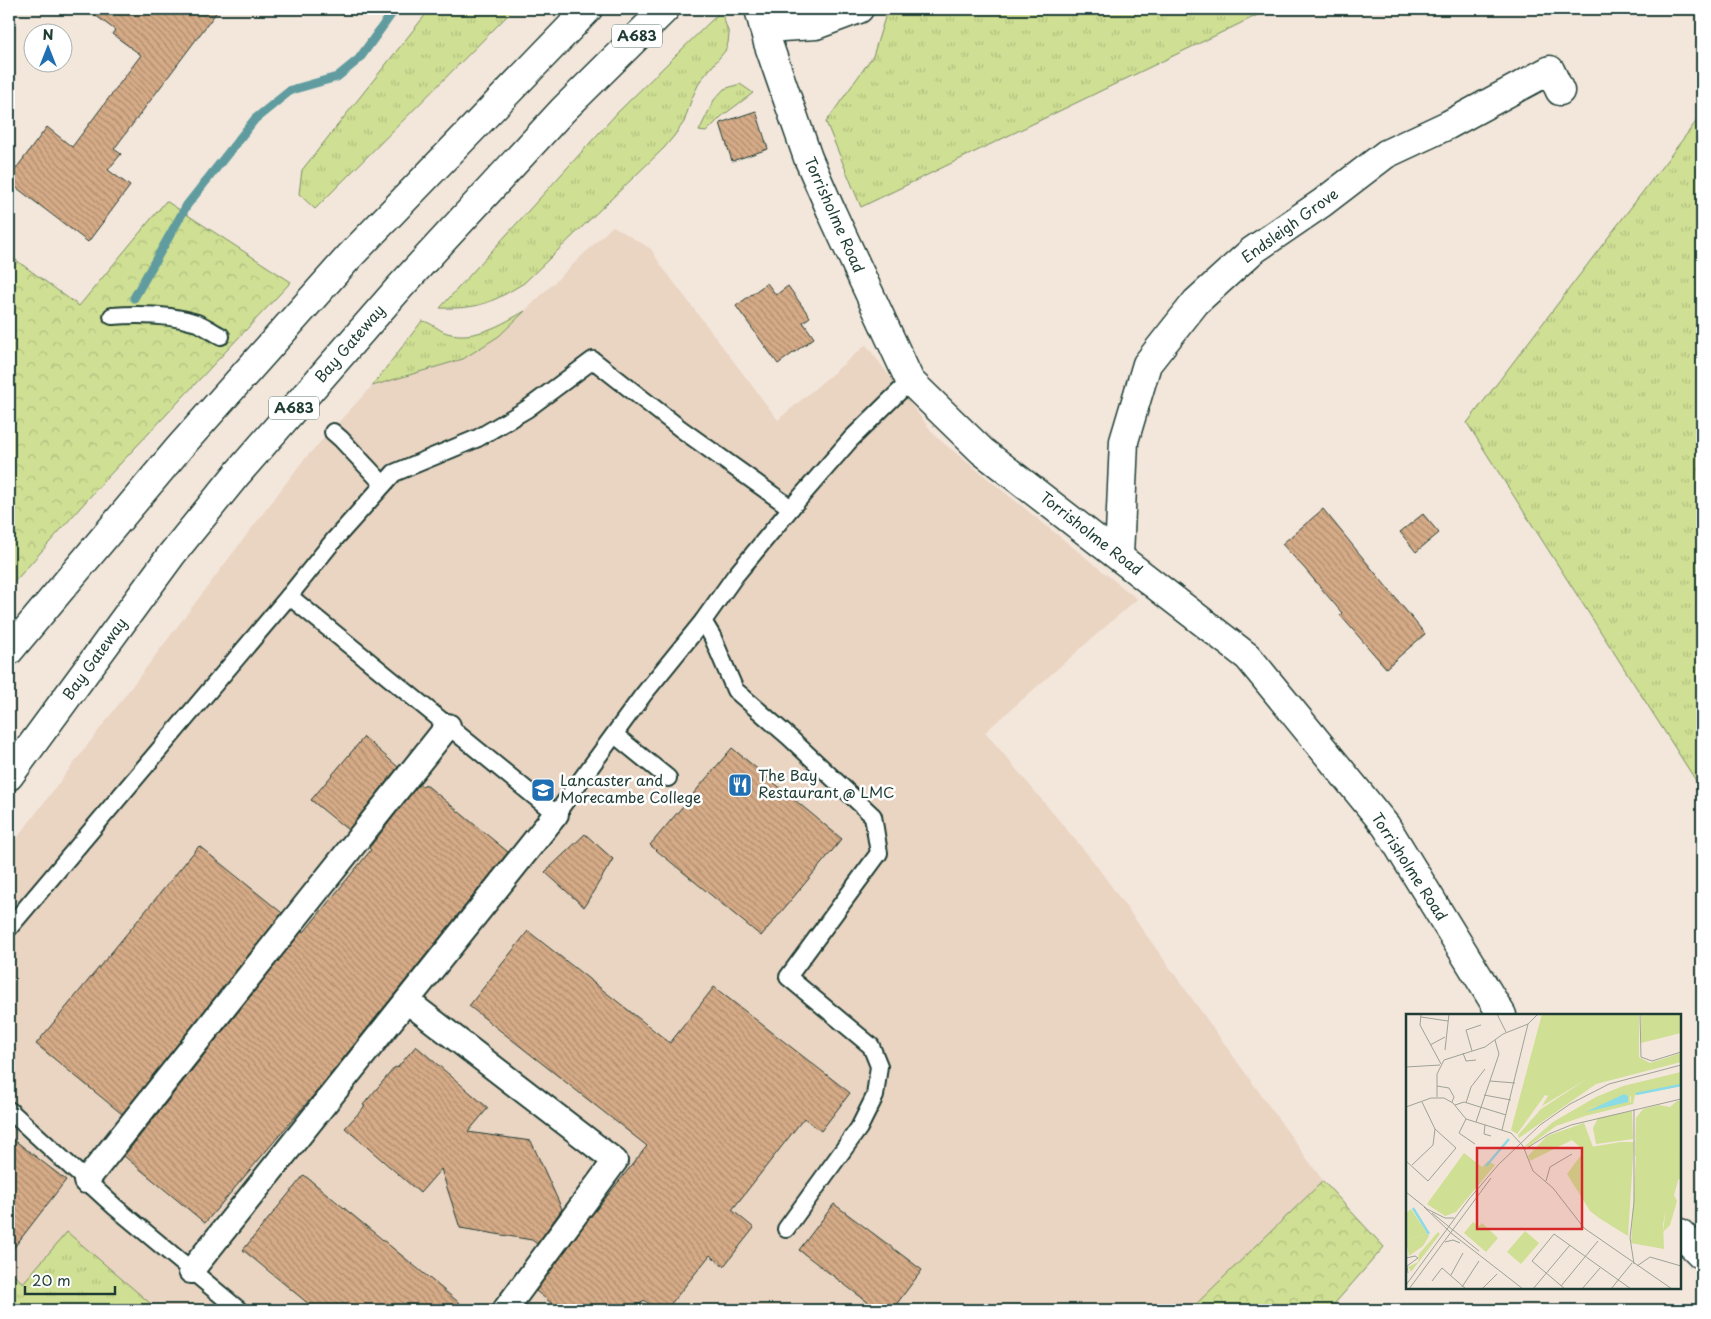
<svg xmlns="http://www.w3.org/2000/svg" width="1711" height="1319" viewBox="0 0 1711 1319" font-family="'Playpen Sans',sans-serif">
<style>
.built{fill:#ead4c2}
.grass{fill:url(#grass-tufts);stroke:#778e64}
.park{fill:url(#park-crowns);stroke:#778e64}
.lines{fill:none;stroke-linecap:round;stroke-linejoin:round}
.stream{stroke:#609c9f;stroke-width:9}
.building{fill:url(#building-back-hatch);stroke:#1f3d34}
.service-casing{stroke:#1f3d34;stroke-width:20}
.pedestrian-casing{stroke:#1f3d34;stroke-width:28}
.minor-casing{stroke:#1f3d34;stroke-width:31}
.secondary-casing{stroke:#1f3d34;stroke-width:31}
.trunk-casing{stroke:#1f3d34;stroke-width:31}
.service{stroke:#fff;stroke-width:16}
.pedestrian{stroke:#fff;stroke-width:24}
.minor{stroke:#fff;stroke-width:28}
.secondary{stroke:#fff;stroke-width:28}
.trunk{stroke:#fff;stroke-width:28}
.labels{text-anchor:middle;stroke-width:5;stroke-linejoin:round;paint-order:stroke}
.shield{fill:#fff;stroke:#627771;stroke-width:1}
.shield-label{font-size:14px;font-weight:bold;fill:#1f3d34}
.street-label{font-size:15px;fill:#1f3d34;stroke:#fff}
.poi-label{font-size:15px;fill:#1f3d34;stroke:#fff;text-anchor:start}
.inset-river{fill:none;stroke:#8bdbe7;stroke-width:2.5}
.inset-road{fill:none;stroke:#9ea298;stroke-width:1}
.view{fill:#d62828;fill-opacity:0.15;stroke:#d62828;stroke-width:2.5}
.inset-edge{fill:none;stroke:#1f3d34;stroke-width:2.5}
</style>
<defs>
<pattern id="grass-tufts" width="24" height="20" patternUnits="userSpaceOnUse" patternTransform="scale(1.25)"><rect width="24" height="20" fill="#cfdf93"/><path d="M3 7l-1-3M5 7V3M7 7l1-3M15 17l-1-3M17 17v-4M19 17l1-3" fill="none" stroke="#b1c07f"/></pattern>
<pattern id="park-crowns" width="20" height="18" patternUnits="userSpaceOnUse" patternTransform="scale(1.25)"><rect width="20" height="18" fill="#cfdf93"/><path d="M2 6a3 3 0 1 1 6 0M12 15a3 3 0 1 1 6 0" fill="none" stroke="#b1c07f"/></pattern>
<pattern id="building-back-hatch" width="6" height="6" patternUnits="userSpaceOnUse" patternTransform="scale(1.25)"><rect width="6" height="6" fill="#d6ab87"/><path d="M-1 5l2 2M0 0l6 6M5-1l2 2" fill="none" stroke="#ad8c6f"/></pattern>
</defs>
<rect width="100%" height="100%" fill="#f3e6db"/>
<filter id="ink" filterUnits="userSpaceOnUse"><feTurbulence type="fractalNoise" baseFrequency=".02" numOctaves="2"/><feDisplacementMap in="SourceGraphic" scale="10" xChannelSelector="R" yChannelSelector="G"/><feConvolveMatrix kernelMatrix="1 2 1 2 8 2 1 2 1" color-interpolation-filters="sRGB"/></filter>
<g filter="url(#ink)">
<!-- built -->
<polygon class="built" points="613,226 651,249 660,264 778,420 866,345 936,437 1137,599 985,732 1093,861 1323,1181 1190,1310 9,1310 9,849 302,462 372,386 463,359 499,336"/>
<!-- grass -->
<g class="grass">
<polygon points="430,9 514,9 315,209 299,194 302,170"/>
<polygon points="891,9 1270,9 861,207 826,122 873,56 887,11"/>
<path d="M721,11L729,34L728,43L725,51L700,81L692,98L684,122L674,136L664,148L524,283C491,303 479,309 440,308L618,112Z"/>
<polygon points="740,84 753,93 722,116 706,132 699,131 714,100 724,89"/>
<polygon points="1702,114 1702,790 1467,423"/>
<path d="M525,311L499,336L463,359L372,386L422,321C431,322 438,330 447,333C475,341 502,324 525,311Z"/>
<polygon points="67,1232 158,1310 9,1310 9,1271 23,1283"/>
</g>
<!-- park -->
<g class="park">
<polygon points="166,201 291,282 103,482 9,588 9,255 79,306"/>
<polygon points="1323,1181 1384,1247 1329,1310 1190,1310"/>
</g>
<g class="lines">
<!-- stream -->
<polyline class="stream" points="134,298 187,205 255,119 291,90 337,77 359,59 395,9"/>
</g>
<!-- building -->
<g class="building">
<polygon points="87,9 219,9 114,149 121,154 108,170 130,186 88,242 9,182 9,178 47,127 72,147 141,55 112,34 115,30"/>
<polygon points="756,111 768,149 732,161 720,123"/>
<polygon points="767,283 776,295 788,286 810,317 803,322 814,338 778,364 736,306"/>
<polygon points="1323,509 1425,634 1386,668 1340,615 1342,613 1305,569 1282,544"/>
<polygon points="1423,514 1439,533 1416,552 1400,532"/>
<polygon points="364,737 398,767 348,830 311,800"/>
<polygon points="732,748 842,839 761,936 650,845"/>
<polygon points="419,784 423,787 425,784 508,852 317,1091 205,1223 124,1156 303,930 304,932 371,850 369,848"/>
<polygon points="585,834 613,859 584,907 545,872"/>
<polygon points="199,846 282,913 122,1114 36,1044"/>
<polygon points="528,931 670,1043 714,987 850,1093 821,1131 804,1118 732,1210 754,1228 724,1266 710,1255 666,1310 657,1310 644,1300 635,1310 560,1310 536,1291 588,1220 647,1146 469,1006"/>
<polygon points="416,1046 488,1108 468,1132 531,1141 562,1209 537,1244 532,1240 460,1228 441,1169 420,1193 345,1128 365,1106 363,1105 395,1067 397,1068"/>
<polygon points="9,1136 66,1180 9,1254"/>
<polygon points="304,1175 468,1310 316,1310 243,1250"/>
<polygon points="834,1204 922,1270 892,1310 878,1310 799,1250"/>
</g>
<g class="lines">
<!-- service casing -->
<g class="service-casing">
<g id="service">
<path d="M112,316C140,314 169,314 197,323C205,326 213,332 221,336"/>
<polyline points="333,432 341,439 383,484"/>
<polyline points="289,596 556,814 643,695 703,621 735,576 791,508 851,439 910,381"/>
<polyline points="703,621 712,636 735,690 789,737 873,816 879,853 788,977 871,1046 879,1066 875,1096 859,1128 786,1229"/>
<polyline points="615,735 668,778"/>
<polyline points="9,928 289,596 334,540 394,473 478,438 527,409 593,360 681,429 791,508"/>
<polyline points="9,1110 115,1207 239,1310"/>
</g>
</g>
<!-- pedestrian casing -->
<g class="pedestrian-casing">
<g id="pedestrian">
<polyline points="407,1001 615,1161 505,1310"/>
<polyline points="86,1181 448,726"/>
<polyline points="191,1271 556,814"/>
</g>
</g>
<!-- minor casing -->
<g class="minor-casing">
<g id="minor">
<polyline points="764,28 816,25 859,9"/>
<polyline points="1119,556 1124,441 1147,364 1196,302 1252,251 1322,203 1386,154 1448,125 1550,70 1560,91"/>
</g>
</g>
<!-- secondary casing -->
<g class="secondary-casing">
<g id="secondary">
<polyline points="759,9 768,43 808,158 832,213 910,381 982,451 1248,657 1386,826 1502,1015"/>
<polyline points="1680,1233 1702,1255"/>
</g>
</g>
<!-- trunk casing -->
<g class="trunk-casing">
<g id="trunk">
<polyline points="9,651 179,448 349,257 588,9"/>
<polyline points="9,776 172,554 237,474 399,288 563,110 665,9"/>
</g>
</g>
<!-- service -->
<use href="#service" class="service"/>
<!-- pedestrian -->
<use href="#pedestrian" class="pedestrian"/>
<!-- minor -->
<use href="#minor" class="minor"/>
<!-- secondary -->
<use href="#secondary" class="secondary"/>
<!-- trunk -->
<use href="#trunk" class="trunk"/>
</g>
</g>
<!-- icons -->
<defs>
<g id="restaurant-square" transform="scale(1.25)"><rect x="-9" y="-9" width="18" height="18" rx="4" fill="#1f6fb2" stroke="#fff"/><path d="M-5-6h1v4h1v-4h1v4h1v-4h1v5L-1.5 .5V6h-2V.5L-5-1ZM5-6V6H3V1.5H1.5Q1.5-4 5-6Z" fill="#fff"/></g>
<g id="university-square" transform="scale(1.25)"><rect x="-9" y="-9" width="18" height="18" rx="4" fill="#1f6fb2" stroke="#fff"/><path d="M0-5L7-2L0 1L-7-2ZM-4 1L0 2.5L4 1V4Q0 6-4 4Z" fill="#fff"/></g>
</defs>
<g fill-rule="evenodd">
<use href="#restaurant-square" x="740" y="785"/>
<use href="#university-square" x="543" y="790"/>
</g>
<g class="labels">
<!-- shield labels -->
<g class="shield">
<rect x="612" y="24.5" width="50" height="23" rx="4"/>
<rect x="269" y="396.5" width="50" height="23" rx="4"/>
</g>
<g class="shield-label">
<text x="637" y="41">A683</text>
<text x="294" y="413">A683</text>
</g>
<!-- street labels -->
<g class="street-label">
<text transform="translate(834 215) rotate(66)" y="5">Torrisholme Road</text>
<text transform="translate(1290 226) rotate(-36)" y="5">Endsleigh Grove</text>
<text transform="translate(350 344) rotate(-49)" y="5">Bay Gateway</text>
<text transform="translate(1091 534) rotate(38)" y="5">Torrisholme Road</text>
<text transform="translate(95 659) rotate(-54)" y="5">Bay Gateway</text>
<text transform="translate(1409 867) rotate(57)" y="5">Torrisholme Road</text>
</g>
<!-- poi labels -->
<g class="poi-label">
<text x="758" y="781">The Bay<tspan x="758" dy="17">Restaurant @ LMC</tspan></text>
<text x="560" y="786">Lancaster and<tspan x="560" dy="17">Morecambe College</tspan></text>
</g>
</g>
<!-- overview -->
<g transform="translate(1406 1014)">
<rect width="275" height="275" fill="#f3e6db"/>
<path d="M136,0H233V43L244,49L275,39V48L190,70L113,124L112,121L135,95L181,65L136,92L142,82L139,81L111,120L105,116ZM235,0H275V19L235,29ZM275,58V72L229,81L227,90L183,101L225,88V83L224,81L185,93L178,97L179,102L150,112L123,132H119L147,108L190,83L217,72ZM178,109L187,133L193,204L184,197L161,160L175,141V134L166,126L124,147L122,142L141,122ZM5,195L21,219L0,227V199ZM67,208L73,212L76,209L92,224L80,238L58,219ZM32,218L34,220L5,258L2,253L12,248L13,240Z" fill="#cfdf93"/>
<path d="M275,137V156L268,181L271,187L264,211L257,218L267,138ZM21,219L23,222L17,232L3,242L0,227Z" fill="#cfdf93"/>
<path d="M217,78L224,81V90L179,102L177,97Z" fill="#cfdf93"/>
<path d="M271,87H275V165L266,166V139L229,142L230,104L237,95L253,91L264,93Z" fill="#cfdf93"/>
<path d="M226,97L227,125L190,130L187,114L192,104ZM215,128H228L222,222L193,204L185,133ZM267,138L266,166L257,210L258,235L225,229L230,141ZM58,139L76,153L82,147L89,151L50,198L39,202L21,190Z" fill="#cfdf93"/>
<path d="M259,145L260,160L234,161V146ZM234,164H259V179H233ZM237,183L255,184L254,219L236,218ZM119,217L133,229L115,250L101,238Z" fill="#cfdf93"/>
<path d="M218,80L222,82V88L180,98Z" fill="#8bdbe7"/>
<path class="inset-river" d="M230,80L275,71M80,152L103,125M7,194L23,220"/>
<path class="inset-road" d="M15,0L14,11L35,50M91,0L100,18M234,0L235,43L246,47L275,38M15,3L42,7M24,31L39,23M39,36L43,0M66,37L60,16L75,11M57,39L60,47L70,46M0,53L34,51M84,67L109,69M31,72L43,74L48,83L46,88M78,81L105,86M31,83V60L38,46L79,33L97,20L122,10L132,0M16,88L29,115L50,134M60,89L65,73L79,55M49,91L58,88L100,101M0,93L25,84H38L47,89L60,105L105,119L117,132L127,157L147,174L178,214L266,275M60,105L53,119L69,130M70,108L93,40L89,26M79,111L78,120L85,122M96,116L122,10M118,136L143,120L165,111L275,85M0,147L22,167L50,134M6,151L27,131L29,115M140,167L144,153L166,140M0,178L20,194M18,193L45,219L117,275M19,194L39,204H48M26,199L73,237M39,228L47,226L54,229M0,244L9,242L12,244L1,252L2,259M228,250L224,224L228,188V95M231,252L244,243L275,252M36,254L60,275M45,261L57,239M26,267L36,254M0,271L63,185L93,150L134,111L164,90L203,70L275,51M155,272L192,227M56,273L73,247M3,275L85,164M76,275L91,260M127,275L164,231M159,275L126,247L148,220L225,275M176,275L194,254M205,275L226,249"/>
<path class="view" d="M71,134H176V215H71Z"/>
<rect width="275" height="275" class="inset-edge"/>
</g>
<!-- margin -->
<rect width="1711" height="1319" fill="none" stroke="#fff" stroke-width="30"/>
<rect x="15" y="15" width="1681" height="1289" fill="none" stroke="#1f3d34" stroke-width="2" filter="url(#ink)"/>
<!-- north arrow -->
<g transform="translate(48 48)"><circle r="24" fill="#ffffff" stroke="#a5b1ae"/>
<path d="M0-4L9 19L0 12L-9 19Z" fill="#1f6fb2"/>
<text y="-8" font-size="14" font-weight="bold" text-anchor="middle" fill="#1f3d34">N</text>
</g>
<!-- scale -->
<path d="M25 1286v8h90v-8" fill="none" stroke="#1f3d34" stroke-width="2.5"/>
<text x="32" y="1286" font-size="15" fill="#1f3d34" stroke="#ffffff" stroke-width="4" paint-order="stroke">20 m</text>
</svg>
